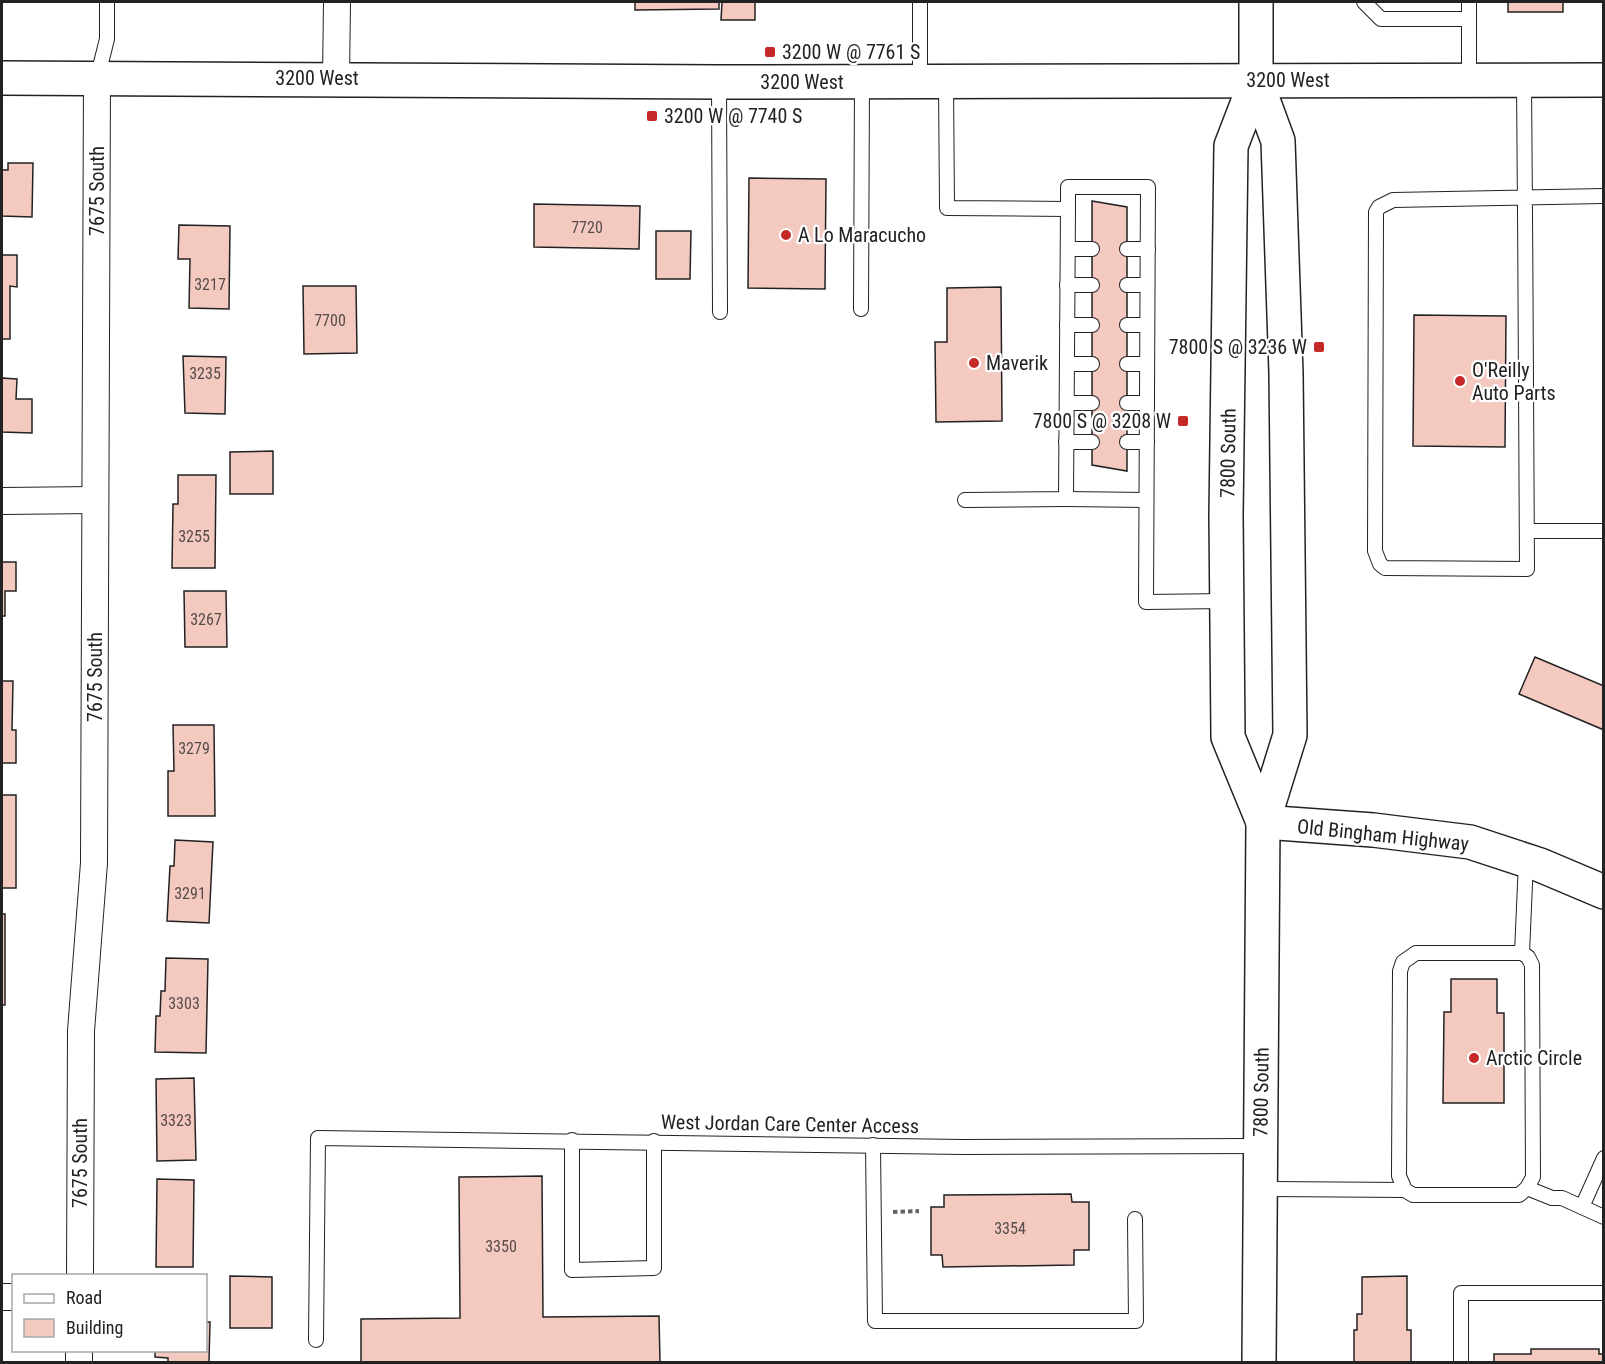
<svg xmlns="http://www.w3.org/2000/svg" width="1605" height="1364" viewBox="0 0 1605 1364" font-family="'Roboto Condensed',sans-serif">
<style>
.building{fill:#f3c9c0;stroke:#222;stroke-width:1.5}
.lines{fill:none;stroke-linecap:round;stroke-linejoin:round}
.service-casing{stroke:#222;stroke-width:16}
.minor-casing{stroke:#222;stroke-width:28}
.tertiary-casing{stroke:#222;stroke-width:36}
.primary-casing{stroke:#222;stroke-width:36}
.path{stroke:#646464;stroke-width:4;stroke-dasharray:4.5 3;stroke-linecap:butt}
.service{stroke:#fff;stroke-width:14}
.minor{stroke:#fff;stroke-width:26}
.tertiary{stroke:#fff;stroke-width:33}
.primary{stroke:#fff;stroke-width:33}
.poi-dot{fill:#c62828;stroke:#fff;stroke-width:2}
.labels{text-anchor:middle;stroke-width:4.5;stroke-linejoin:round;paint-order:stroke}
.number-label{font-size:16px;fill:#564c4a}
.poi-label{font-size:20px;fill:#222;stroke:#fff;text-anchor:start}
.street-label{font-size:20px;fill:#222;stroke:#fff}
</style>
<rect width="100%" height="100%" fill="#fff"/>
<!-- building -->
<g class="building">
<polygon points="635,2 719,2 719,9 635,10"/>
<polygon points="722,2 755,2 755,20 721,20"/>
<rect x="1508" y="2" width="55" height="10"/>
<polygon points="8,163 33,163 32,217 2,216 2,170 8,170"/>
<polygon points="749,178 826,179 825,289 748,288"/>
<polygon points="1092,201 1127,207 1127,471 1092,465"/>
<polygon points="534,204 640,206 639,249 534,247"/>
<polygon points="179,225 230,226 229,309 189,308 190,259 178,259"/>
<polygon points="656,231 691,231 690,279 656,279"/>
<polygon points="2,255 17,255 17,287 10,286 10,339 2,339"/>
<polygon points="303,286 356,286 357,353 304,354"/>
<polygon points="1001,287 1002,421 936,422 935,342 947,342 947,288"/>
<polygon points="1414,315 1506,316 1505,447 1413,446"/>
<polygon points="183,356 226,357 225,414 185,413"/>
<polygon points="2,378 17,379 16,399 32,399 32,433 2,432"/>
<polygon points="273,451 273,494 230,494 230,452"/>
<polygon points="178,475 216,475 215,568 172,568 173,504 178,504"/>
<polygon points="2,562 16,562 16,591 5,591 5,616 2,616"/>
<polygon points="184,591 226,591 227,647 185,647"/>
<polygon points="1535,657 1604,686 1604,730 1519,694"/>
<polygon points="2,681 13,681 12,730 16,730 16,763 2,763"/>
<polygon points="173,725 214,725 215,816 168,816 168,771 174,771"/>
<rect x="2" y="795" width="14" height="93"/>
<polygon points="175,840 213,842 209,923 167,921 170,866 174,866"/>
<rect x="2" y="914" width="3" height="91"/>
<polygon points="166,958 208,959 206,1053 155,1052 156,1016 160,1016 161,991 165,991"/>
<polygon points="1451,979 1497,979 1497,1013 1504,1013 1504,1103 1443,1103 1444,1012 1451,1012"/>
<polygon points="194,1078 196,1160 157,1161 156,1079"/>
<polygon points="542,1176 543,1317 659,1316 660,1362 361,1362 361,1319 460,1318 459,1177"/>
<polygon points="157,1179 194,1180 193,1267 156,1267"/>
<polygon points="1071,1194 1072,1202 1089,1202 1089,1250 1074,1250 1074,1265 943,1267 942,1255 931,1255 931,1207 944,1207 944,1195"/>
<polygon points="230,1276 272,1277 272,1328 230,1328"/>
<polygon points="1407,1276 1407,1330 1411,1330 1411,1362 1354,1362 1354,1330 1357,1330 1357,1314 1362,1314 1362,1277"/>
<polygon points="206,1322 210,1322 209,1362 168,1362 168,1358 155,1357 155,1350 206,1350"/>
<polygon points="1531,1349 1599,1349 1599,1354 1604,1354 1604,1362 1494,1362 1494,1354 1531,1354"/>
</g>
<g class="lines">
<!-- service casing -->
<g class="service-casing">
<g id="service">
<polyline points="920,2 920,82"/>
<polyline points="1364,2 1381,19 1469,19 1469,80"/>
<polyline points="1469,2 1469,19"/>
<polyline points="97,79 107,39 107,2"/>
<path d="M1524,80C1525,243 1527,406 1527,569L1385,568L1380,564L1375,551L1376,212L1379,207L1393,200L1604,196"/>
<polyline points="719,82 720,312"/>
<polyline points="946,82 947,208 1068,209 1066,499 965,500"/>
<polyline points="1068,209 1068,187 1148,187 1146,602 1226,601"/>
<polyline points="1068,249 1092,249"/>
<polyline points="1127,249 1148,249"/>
<polyline points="1067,285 1092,285"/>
<polyline points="1127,285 1147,285"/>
<polyline points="861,309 862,82"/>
<polyline points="1067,325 1092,325"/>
<polyline points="1127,325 1147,325"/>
<polyline points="1067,364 1092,364"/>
<polyline points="1127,364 1147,364"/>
<polyline points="1067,403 1092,403"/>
<polyline points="1127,403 1147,403"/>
<polyline points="1066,442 1092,442"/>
<polyline points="1127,442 1147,442"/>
<polyline points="1066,499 1146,500"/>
<polyline points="1527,531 1604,531"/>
<polygon points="1416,953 1522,953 1528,957 1532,965 1533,1177 1527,1188 1519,1195 1413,1195 1405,1190 1399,1176 1400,971 1403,962"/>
<polyline points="1522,953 1526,861"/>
<polyline points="572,1140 572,1270 654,1268 654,1141"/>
<polyline points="873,1145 875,1321 1136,1321 1135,1219"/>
<polyline points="1527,1188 1552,1198 1562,1198 1604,1217"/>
<polyline points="1260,1189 1405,1190"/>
<polyline points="1582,1207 1604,1158"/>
<polyline points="316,1340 318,1138 964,1147 1260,1146"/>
<polyline points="1461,1362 1461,1293 1604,1293"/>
</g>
</g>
<!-- minor casing -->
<g class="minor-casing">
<g id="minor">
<polyline points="336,78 337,2"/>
<polyline points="2,501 95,500"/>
<polyline points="80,1276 81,1031 94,863 97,79"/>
<polyline points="2,1297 14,1297"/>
<polyline points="79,1362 79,1350"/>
</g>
</g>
<!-- tertiary casing -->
<g class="tertiary-casing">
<g id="tertiary">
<polyline points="2,78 719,82 1604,80"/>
<polyline points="1263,822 1373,830 1470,842 1540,865 1604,892"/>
</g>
</g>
<!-- primary casing -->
<g class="primary-casing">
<g id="primary">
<polyline points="1256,2 1256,81 1278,141 1286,373 1290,735 1263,822 1259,1362"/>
<polyline points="1256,81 1231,146 1226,515 1228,737 1263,822"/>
</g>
</g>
<!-- path -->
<polyline class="path" points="893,1212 919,1211"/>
<!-- service -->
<use href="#service" class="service"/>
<!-- minor -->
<use href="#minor" class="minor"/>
<!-- tertiary -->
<use href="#tertiary" class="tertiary"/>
<!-- primary -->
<use href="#primary" class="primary"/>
</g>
<!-- markers -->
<g class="poi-dot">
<rect x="764" y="46" width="12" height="12" rx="3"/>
<rect x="646" y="110" width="12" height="12" rx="3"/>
<circle cx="786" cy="235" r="6"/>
<rect x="1313" y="341" width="12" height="12" rx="3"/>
<circle cx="974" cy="363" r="6"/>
<circle cx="1460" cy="381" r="6"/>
<rect x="1177" y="415" width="12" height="12" rx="3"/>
<circle cx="1474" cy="1058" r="6"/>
</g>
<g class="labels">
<!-- number labels -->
<g class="number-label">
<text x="587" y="233">7720</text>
<text x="210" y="290">3217</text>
<text x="330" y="326">7700</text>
<text x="205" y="379">3235</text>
<text x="194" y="542">3255</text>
<text x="206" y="625">3267</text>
<text x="194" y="754">3279</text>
<text x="190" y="899">3291</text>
<text x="184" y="1009">3303</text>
<text x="176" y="1126">3323</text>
<text x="1010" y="1234">3354</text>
<text x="501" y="1252">3350</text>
</g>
<!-- poi labels -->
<g class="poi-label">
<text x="782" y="59">3200 W @ 7761 S</text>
<text x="664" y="123">3200 W @ 7740 S</text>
<text x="798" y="242">A Lo Maracucho</text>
<text x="1307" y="354" text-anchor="end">7800 S @ 3236 W</text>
<text x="986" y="370">Maverik</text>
<text x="1472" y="377">O'Reilly<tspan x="1472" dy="23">Auto Parts</tspan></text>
<text x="1171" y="428" text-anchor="end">7800 S @ 3208 W</text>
<text x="1486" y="1065">Arctic Circle</text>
</g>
<!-- street labels -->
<g class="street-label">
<text x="317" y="85">3200 West</text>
<text x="1288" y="87">3200 West</text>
<text x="802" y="89">3200 West</text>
<text transform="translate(97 191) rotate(-90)" y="7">7675 South</text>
<text transform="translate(1228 453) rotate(-89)" y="7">7800 South</text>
<text transform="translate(95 677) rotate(-90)" y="7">7675 South</text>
<text transform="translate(1383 835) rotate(6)" y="7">Old Bingham Highway</text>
<text transform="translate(1261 1092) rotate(-89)" y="7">7800 South</text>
<text transform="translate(790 1124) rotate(1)" y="7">West Jordan Care Center Access</text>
<text transform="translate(80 1163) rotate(-90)" y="7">7675 South</text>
</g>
</g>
<!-- border -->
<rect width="1605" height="1364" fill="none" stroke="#222222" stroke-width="6"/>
<!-- legend -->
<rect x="12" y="1274" width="195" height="78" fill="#ffffff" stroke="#a7a7a7" stroke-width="1.5"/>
<rect x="24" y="1294" width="30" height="9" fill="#ffffff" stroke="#a7a7a7" stroke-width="1.5"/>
<text x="66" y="1304" font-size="18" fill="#222222">Road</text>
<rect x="24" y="1319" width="30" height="18" fill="#f3c9c0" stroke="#a7a7a7" stroke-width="1.5"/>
<text x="66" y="1334" font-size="18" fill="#222222">Building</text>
</svg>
